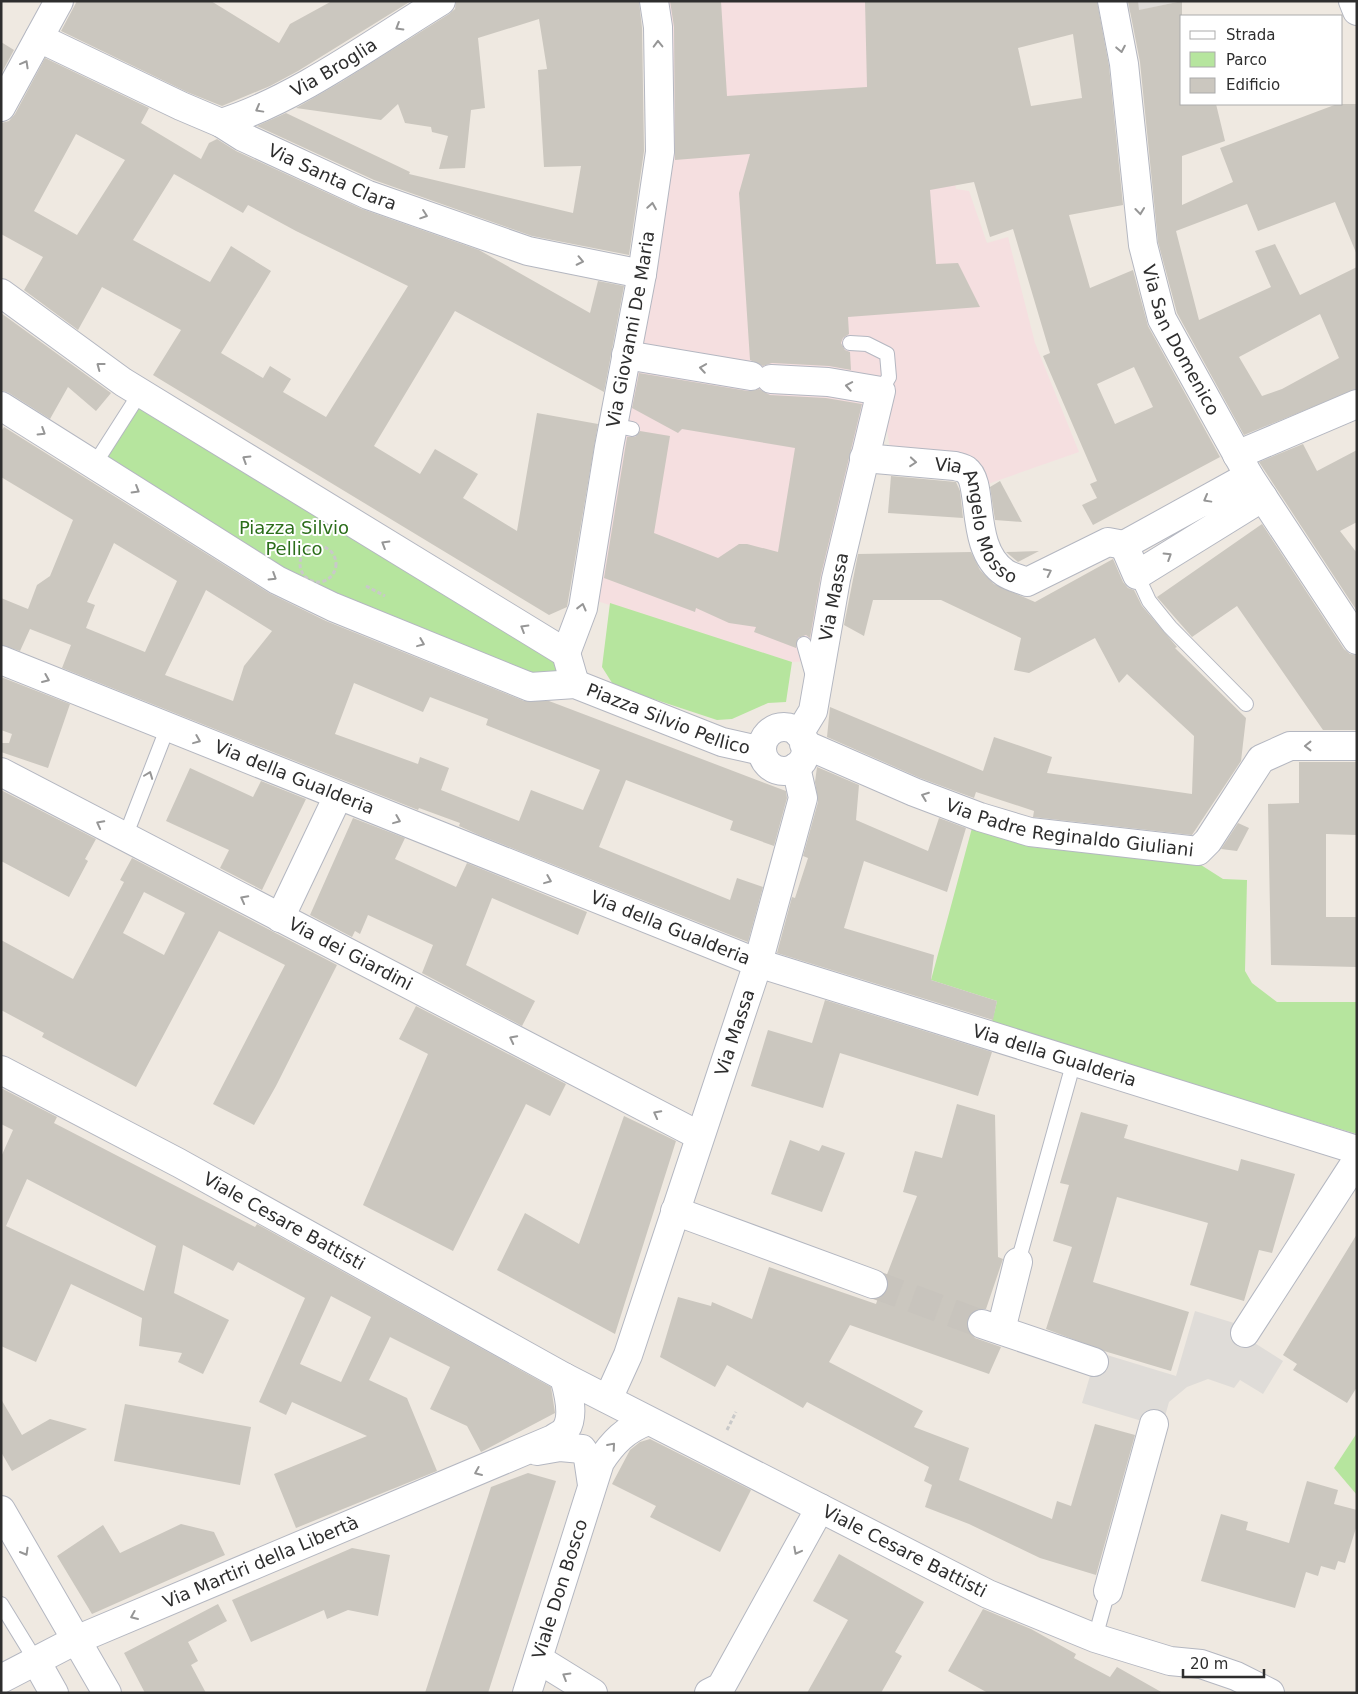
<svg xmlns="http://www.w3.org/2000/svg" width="1358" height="1694" viewBox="0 0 1358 1694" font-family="'DejaVu Sans',sans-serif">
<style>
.medical{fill:#f5dfe0}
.green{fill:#b6e59e}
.plaza{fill:#dfdcd8}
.building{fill:#cbc7bf;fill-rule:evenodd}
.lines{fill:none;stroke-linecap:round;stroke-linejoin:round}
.street-tunnel{stroke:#c8c4bd;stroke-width:28;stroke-dasharray:28 14;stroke-linecap:butt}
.lane-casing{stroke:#b4b7c1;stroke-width:16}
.street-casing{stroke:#b4b7c1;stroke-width:30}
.secondary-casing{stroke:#b4b7c1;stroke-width:30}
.path{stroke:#c9c9c9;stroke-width:3;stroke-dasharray:4 2.5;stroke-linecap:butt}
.lane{stroke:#fff;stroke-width:14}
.street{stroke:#fff;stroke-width:28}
.secondary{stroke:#fff;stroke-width:28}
.oneway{stroke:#969696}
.labels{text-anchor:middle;stroke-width:4;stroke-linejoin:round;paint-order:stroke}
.street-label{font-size:18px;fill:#2e2e2e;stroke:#fff}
.park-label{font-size:18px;fill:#2c6e1b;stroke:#fff}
</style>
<rect width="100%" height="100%" fill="#efe9e1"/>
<!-- medical -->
<polygon class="medical" points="658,1 945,1 937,59 956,189 969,191 987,243 1008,237 1035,343 1079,452 985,485 978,460 890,449 881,392 814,661 792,662 597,601 637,369"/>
<!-- green -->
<g class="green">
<polygon points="140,393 566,653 575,684 530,687 333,607 94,465"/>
<polygon points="610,603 792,662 786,702 768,703 732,719 717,720 614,686 602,667"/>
<polygon points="972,828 1032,847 1201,865 1223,879 1247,880 1245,971 1252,983 1277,1002 1357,1002 1357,1134 991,1026 997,1001 931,980"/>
<polygon points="1357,1433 1357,1495 1334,1468"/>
</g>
<!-- plaza -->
<g class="plaza">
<polygon points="1112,1 1181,1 1128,13"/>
<polygon points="1195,1311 1234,1323 1253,1342 1283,1361 1263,1394 1240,1380 1234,1388 1208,1379 1187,1387 1169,1402 1162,1427 1082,1403 1097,1352 1176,1376"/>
</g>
<!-- building -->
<g class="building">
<polygon points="77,1 211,1 279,43 290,24 332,1 411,1 298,71 270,86 222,106 187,92 61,31"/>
<polygon points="456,1 639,1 642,28 644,151 629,255 532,236 374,180 257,126 286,113 410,172 409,174 573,213 581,166 544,167 538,70 547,69 539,19 478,38 485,108 471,110 465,168 439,169 448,136 432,132 431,127 405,123 398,104 381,120 296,108 341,82 449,14 455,9"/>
<path d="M670,1H721L727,96L867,87L865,1H1097L1109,66L1123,205L1069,215L1090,288L1133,270L1148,326L1220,457L1093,525L1082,505L1097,498L1090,484L1097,481L1043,356L1050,353L1013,229L990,237L974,182L930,190L936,264L958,263L980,307L848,317L849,334L843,338L841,343L845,350L850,352L851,370L829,366L772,363L763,366L750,360L739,193L750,154L675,160L674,27ZM1073,34L1082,98L1031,106L1018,48ZM1134,367L1153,407L1115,424L1097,384Z"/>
<path d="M1128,1H1138L1139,10L1182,1V104H1216L1225,141L1182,156V205L1233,182L1220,148L1337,104H1357V255L1335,202L1258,231L1247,204L1176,231L1199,320L1271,287L1255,251L1275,244L1300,295L1357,267V389L1244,435L1177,313L1158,242L1140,62ZM1320,314L1339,358L1282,389L1262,396L1239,357Z"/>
<polygon points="1,42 14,50 1,74"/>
<path d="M45,58L149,108L141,123L201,159L209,143L217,139L236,151L362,209L479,250L590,313L598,281L624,286L604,392L455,311L374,446L420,474L435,449L478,474L463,498L517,531L537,413L598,424L567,607L549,615L153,375L181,330L102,287L78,330L24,290L43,257L1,234V123L9,121L15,114ZM76,134L125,160L77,235L34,211ZM174,174L243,213L248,205L296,231L408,286L326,417L283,392L291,379L270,366L263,378L221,353L271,271L231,246L210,282L133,240Z"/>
<polygon points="1,313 111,393 96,411 68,387 50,419 9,393 1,390"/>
<polygon points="639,373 748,391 759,389 770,395 826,398 862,404 821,575 810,638 806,635 798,638 796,648 754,632 756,627 729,623 696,608 695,612 604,578 627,437 635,437 640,431 670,436 654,533 718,558 739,544 747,544 778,552 795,448 682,429 678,433 632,408"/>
<path d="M4,427L269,593L326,621L524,701H549L786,791L787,798L774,846L730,830L733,821L626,780L599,847L730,900L737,878L763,887L748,942L479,835L459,826L460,823L419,808L418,810L62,668L71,645L30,629L20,651L1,645V598L28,609L37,585L50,576L73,520L1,477V431ZM114,543L177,581L145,652L86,628L95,605L87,602ZM206,590L272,631L244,666L233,701L165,675ZM354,683L423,712L430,697L488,719L486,725L600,770L583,810L531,790L519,821L441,790L449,768L420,757L418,764L335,734Z"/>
<polygon points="1303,444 1317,471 1357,450 1357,522 1340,531 1357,553 1357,611 1259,462"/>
<polygon points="891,476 956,482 960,491 963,518 888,513"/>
<polygon points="1000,481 1022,522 995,520 990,487"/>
<polygon points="1262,524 1344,649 1350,654 1357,655 1357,730 1323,730 1237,606 1192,637 1157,597"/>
<polygon points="1039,551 1018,562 1006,552"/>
<polygon points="971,552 980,570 994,584 1035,602 1113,559 1123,582 1128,588 1134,590 1142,606 1177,647 1175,648 1246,718 1241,761 1192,835 1033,817 1034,811 976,792 974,798 920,778 827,737 830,707 983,771 994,737 1052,757 1047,773 1192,794 1194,736 1127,674 1119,683 1095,638 1029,673 1014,670 1021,638 941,600 873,600 864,636 844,625 858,554"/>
<polygon points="1,677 70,704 48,768 1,752 1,743 9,743 12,734 1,730"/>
<polygon points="1299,762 1357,762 1357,835 1326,834 1326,917 1357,917 1357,967 1271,965 1268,804 1299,803"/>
<polygon points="817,767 859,785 856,820 928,851 939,818 966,828 947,892 864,861 844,928 934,955 931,980 997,1001 993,1020 777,953 792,897 795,898 808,858 803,856 818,802 815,782"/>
<polygon points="190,768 253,797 261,781 306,799 262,890 220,868 229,850 166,821"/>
<polygon points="1,790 96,839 85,859 88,861 69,897 1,861"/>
<polygon points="353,818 405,838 395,859 456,887 467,863 587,912 578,935 492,898 466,965 535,1001 522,1026 422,973 433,945 368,915 360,934 355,931 352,937 310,915"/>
<polygon points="1238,823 1249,828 1237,851 1221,849"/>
<path d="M132,858L337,965L276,1086L254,1125L213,1104L285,965L219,931L136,1087L42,1037L44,1033L1,1010V940L73,979L124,882L120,880ZM144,892L185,913L164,955L123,933Z"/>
<polygon points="825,1000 992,1052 978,1096 840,1053 823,1108 751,1086 768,1030 812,1043"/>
<polygon points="416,1006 566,1084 550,1116 526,1104 453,1251 363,1205 428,1054 399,1039"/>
<path d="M1,1088L57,1117L54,1123L255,1227L257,1224L551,1387L555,1413L481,1452L467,1426L430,1409L450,1367L390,1337L369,1380L407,1398L437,1471L296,1528L274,1474L367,1436L292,1402L286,1415L259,1402L305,1298L238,1262L233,1271L183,1245L174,1293L229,1320L203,1374L178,1362L182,1353L139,1346L142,1318L71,1284L36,1362L1,1346V1157L13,1130L1,1124ZM27,1179L156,1246L144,1291L6,1226ZM331,1296L371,1317L341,1382L300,1364Z"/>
<polygon points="957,1104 995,1115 998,1257 1003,1259 986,1309 978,1309 971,1313 967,1319 967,1327 975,1338 1001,1347 989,1374 850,1325 829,1362 923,1411 914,1427 969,1448 959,1480 1052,1519 1057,1501 1071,1506 1095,1424 1135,1435 1096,1575 1040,1558 969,1524 925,1507 932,1485 924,1481 929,1467 807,1402 803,1408 727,1365 715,1387 660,1357 678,1297 711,1306 712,1302 752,1319 769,1267 876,1304 878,1298 887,1290 886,1277 917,1196 903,1192 915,1151 942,1158"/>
<polygon points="1081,1112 1128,1125 1124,1138 1238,1171 1241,1159 1295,1174 1272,1253 1259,1250 1244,1301 1190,1285 1208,1223 1117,1197 1093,1282 1189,1312 1171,1371 1104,1351 1046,1329 1072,1247 1053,1241 1069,1185 1060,1183"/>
<polygon points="624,1116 676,1141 615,1334 497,1270 525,1213 579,1244"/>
<polygon points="790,1140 819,1151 822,1145 845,1153 822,1212 771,1194"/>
<polygon points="1357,1234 1357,1387 1347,1403 1293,1370 1297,1364 1283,1355"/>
<polygon points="1,1399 22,1435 50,1419 87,1429 12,1471 1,1452"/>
<polygon points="125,1404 251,1427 240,1485 114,1461"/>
<polygon points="650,1439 751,1490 720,1552 650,1517 656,1506 612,1484 630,1450 640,1442"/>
<polygon points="528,1473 556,1481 488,1693 425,1693 491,1487"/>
<polygon points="1307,1481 1338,1490 1334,1504 1357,1510 1357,1525 1345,1563 1338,1561 1335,1570 1321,1566 1318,1576 1306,1572 1295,1608 1201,1581 1221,1514 1248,1522 1246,1530 1289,1543"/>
<polygon points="181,1524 214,1532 225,1555 92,1614 57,1556 103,1525 120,1553"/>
<polygon points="352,1548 390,1555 378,1616 348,1610 327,1619 324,1610 251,1642 232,1600"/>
<polygon points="839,1554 924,1602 895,1652 902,1656 881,1693 807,1693 848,1620 813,1601"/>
<polygon points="218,1604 227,1621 188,1642 198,1661 191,1665 206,1693 145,1693 124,1653"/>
<polygon points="983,1609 1031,1629 1076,1654 1074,1658 1110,1677 1117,1667 1163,1693 988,1693 948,1671"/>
</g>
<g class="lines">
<!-- street-tunnel -->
<polyline class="street-tunnel" points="873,1284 982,1324"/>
<!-- lane casing -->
<g class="lane-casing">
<g id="lane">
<polyline points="850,343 867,344 887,354 889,377 881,391"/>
<polyline points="613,425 632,429"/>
<polyline points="94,465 140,393"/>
<polyline points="1137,575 1149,601 1170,627 1246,704"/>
<polyline points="804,644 813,676"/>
<polyline points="125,837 167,729"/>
<polyline points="1018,1262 1074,1061"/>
<polyline points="1,1604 36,1661"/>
<polyline points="1095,1638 1108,1591"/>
</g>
</g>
<!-- street casing -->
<g class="street-casing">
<g id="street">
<path id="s1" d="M1112,1L1124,64L1143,245L1162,319L1249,476L1357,640"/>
<polyline points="1353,1 1357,11"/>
<path id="s2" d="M39,38L181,106L221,123L243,137L368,195L528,251L642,274"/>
<polyline points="1,107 59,1"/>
<path id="s3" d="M221,123C295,100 374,42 441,1"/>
<polyline points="1,293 123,382 566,653 575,684"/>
<polyline points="626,355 751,376"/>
<polyline points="771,379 828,382 881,391 836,579 813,711 799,734"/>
<path id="s4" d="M1,406L277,580L333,607L530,687L575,684L722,742L762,751"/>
<polyline points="1237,455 1357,404"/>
<path id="s5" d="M864,458L955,466C958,467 964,468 966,470C985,483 968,548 1005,573C1011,577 1020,579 1027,582L1108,542L1124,545"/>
<polyline points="1249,476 1124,545 1137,575 1263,497"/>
<path id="s6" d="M566,653L583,608L609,447L642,274L660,152L658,27L654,1"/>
<path id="s7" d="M1,660L758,963L1357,1150"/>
<circle cx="784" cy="749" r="22"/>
<path id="s8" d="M804,744L914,792L980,817L1030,832L1198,851L1208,841L1261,759L1290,746H1357"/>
<path id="s9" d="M1,772L700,1136"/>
<polyline points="280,918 338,796"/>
<polyline points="675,1211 873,1284"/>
<polyline points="982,1324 1094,1362"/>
<polyline points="1001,1330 1018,1262"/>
<polyline points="1245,1333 1357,1160"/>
<path id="s10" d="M608,1399L628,1355L758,963L803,798L796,767"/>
<polyline points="537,1451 560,1447 582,1449 588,1458 592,1485"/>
<polyline points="1,1510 107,1693"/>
<polyline points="1108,1591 1154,1424"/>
<polyline points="538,1659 593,1693"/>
<polyline points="36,1661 54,1693"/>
<path id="s11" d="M1,1679L76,1640L553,1439C557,1436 564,1433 566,1429C575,1415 568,1391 564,1377"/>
<path id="s12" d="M527,1693L600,1462C613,1442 626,1429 648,1421"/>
<polyline points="709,1693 721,1687 820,1508"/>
</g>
</g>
<!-- secondary casing -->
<g class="secondary-casing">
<g id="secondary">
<path id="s13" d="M1,1070L179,1163L564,1377L988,1594L1095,1638L1170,1661L1201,1664L1236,1676L1270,1693"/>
</g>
</g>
<!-- path -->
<g class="path">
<circle cx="318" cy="564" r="18"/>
<polyline points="366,586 385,596"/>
<polyline points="727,1430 736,1412"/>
</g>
<!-- lane -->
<use href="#lane" class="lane"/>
<!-- street -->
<use href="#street" class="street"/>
<!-- secondary -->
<use href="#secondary" class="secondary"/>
</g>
<!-- one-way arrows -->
<defs><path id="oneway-chevron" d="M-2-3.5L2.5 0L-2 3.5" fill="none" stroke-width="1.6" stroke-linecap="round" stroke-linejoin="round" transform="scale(1.25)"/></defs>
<g class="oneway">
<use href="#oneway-chevron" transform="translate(399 27) rotate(149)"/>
<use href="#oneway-chevron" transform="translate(658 44) rotate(-91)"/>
<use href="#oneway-chevron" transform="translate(1121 49) rotate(79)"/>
<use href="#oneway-chevron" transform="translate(25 64) rotate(-61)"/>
<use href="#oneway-chevron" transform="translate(259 109) rotate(151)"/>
<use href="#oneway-chevron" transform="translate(652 206) rotate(-81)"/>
<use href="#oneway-chevron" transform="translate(1140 211) rotate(84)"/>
<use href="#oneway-chevron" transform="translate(424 215) rotate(19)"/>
<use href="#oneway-chevron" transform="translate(580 261) rotate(12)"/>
<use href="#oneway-chevron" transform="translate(100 366) rotate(-143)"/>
<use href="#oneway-chevron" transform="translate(703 368) rotate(-171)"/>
<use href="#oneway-chevron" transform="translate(849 386) rotate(-170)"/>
<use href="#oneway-chevron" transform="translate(42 432) rotate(32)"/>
<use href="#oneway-chevron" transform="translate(246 459) rotate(-148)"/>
<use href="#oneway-chevron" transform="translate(913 462) rotate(5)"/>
<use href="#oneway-chevron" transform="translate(136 490) rotate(31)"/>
<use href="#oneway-chevron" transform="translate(1207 499) rotate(151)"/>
<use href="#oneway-chevron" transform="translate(385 544) rotate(-149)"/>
<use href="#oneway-chevron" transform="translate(1168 556) rotate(-32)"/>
<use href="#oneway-chevron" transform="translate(1048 572) rotate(-26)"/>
<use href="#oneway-chevron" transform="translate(273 577) rotate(32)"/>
<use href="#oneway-chevron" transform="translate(582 607) rotate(-76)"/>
<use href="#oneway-chevron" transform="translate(524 628) rotate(-149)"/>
<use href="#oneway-chevron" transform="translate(421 643) rotate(22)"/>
<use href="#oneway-chevron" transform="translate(46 679) rotate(23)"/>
<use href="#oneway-chevron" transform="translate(197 740) rotate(22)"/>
<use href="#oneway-chevron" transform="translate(1308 746) rotate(-180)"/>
<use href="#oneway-chevron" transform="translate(149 775) rotate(-69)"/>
<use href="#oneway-chevron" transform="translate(925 796) rotate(-159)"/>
<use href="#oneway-chevron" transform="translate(397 820) rotate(22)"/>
<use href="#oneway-chevron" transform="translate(100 824) rotate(-152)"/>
<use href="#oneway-chevron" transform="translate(548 880) rotate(22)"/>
<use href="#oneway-chevron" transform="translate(244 899) rotate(-152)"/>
<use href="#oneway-chevron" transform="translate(513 1039) rotate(-153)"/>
<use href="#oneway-chevron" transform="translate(657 1114) rotate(-152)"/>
<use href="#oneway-chevron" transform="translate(612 1446) rotate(-49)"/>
<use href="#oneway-chevron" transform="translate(478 1472) rotate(157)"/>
<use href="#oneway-chevron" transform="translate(797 1551) rotate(118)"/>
<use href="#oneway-chevron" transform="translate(25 1552) rotate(60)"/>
<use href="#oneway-chevron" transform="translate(134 1616) rotate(157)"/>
<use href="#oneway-chevron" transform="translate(566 1676) rotate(-149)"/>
</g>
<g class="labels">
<!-- street labels -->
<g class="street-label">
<text dy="6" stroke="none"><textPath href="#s3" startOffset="126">Via Broglia</textPath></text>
<text dy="6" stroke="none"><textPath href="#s2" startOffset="325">Via Santa Clara</textPath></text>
<text dy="6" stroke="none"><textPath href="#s6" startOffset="331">Via Giovanni De Maria</textPath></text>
<text dy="6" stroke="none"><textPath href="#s1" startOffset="349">Via San Domenico</textPath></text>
<text dy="6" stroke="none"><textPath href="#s5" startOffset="150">Via Angelo Mosso</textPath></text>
<text transform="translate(834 597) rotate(-79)" y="6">Via Massa</text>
<text dy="6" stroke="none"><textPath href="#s4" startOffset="746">Piazza Silvio Pellico</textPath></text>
<text dy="6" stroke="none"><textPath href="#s7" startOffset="316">Via della Gualderia</textPath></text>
<text dy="6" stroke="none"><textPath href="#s8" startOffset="281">Via Padre Reginaldo Giuliani</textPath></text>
<text dy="6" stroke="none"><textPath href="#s7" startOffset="721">Via della Gualderia</textPath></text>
<text dy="6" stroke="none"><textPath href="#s9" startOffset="394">Via dei Giardini</textPath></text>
<text dy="6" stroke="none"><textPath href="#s10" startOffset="388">Via Massa</textPath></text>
<text dy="6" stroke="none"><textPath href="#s7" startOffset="1126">Via della Gualderia</textPath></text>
<text dy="6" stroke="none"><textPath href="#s13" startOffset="321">Viale Cesare Battisti</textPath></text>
<text dy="6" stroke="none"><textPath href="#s13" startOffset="1024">Viale Cesare Battisti</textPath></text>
<text dy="6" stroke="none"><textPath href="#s11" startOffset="285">Via Martiri della Libertà</textPath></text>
<text dy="6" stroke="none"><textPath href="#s12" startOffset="109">Viale Don Bosco</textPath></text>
</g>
<!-- park labels -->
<g class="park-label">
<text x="294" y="534">Piazza Silvio<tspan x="294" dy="21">Pellico</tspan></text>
</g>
</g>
<!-- border -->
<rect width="1358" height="1694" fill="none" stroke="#2e2e2e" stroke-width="5"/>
<!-- legend -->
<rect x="1180" y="15" width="162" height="90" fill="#ffffff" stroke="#ababab"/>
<rect x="1190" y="31" width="25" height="8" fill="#ffffff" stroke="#ababab"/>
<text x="1226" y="40" font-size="15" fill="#2e2e2e">Strada</text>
<rect x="1190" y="52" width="25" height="15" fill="#b6e59e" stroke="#ababab"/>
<text x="1226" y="65" font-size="15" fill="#2e2e2e">Parco</text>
<rect x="1190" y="78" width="25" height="15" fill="#cbc7bf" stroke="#ababab"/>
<text x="1226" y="90" font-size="15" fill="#2e2e2e">Edificio</text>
<!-- scale -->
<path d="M1183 1669v8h81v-8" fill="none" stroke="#2e2e2e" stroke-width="2.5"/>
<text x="1190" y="1669" font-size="15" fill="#2e2e2e" stroke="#ffffff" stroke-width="4" paint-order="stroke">20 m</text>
</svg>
